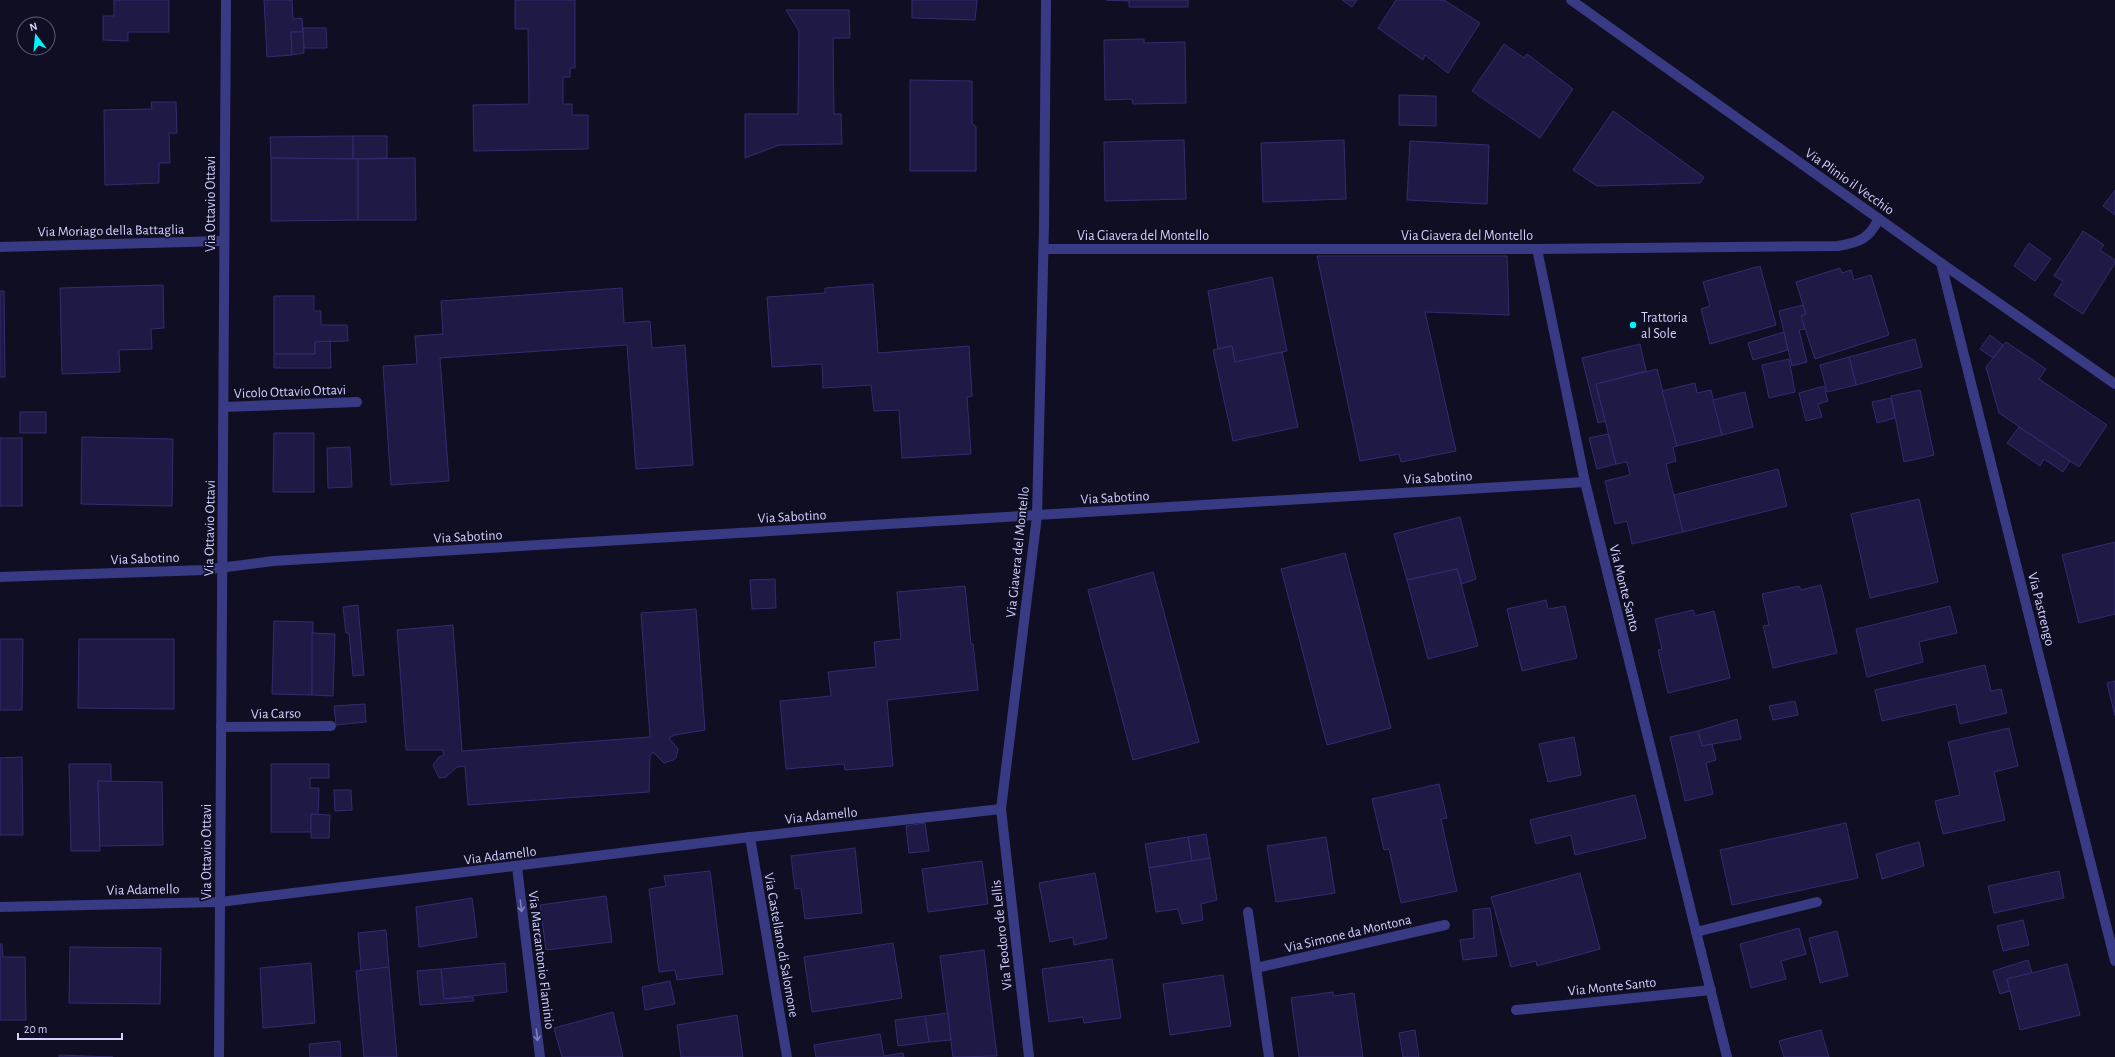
<svg xmlns="http://www.w3.org/2000/svg" width="2115" height="1057" viewBox="0 0 2115 1057" font-family="'Alegreya Sans',sans-serif">
<style>
.building{fill:#1f1945;stroke:#342b71}
.lines{fill:none;stroke-linecap:round;stroke-linejoin:round}
.minor{stroke:#383a83;stroke-width:10}
.oneway{stroke:#7d7ebb}
.poi-dot{fill:#00f3fb;stroke:#100e23;stroke-width:1.5}
.labels{text-anchor:middle;stroke-width:3.5;stroke-linejoin:round;paint-order:stroke}
.street-label{font-size:14px;fill:#d2d0ff;stroke:#100e23}
.poi-label{font-size:14px;fill:#d2d0ff;stroke:#100e23;text-anchor:start}
</style>
<rect width="100%" height="100%" fill="#100e23"/>
<!-- building -->
<g class="building">
<polygon points="114,0 169,0 169,32 128,32 128,41 103,40 103,16 114,16"/>
<polygon points="264,0 292,0 293,19 302,18 303,32 291,32 292,55 267,57"/>
<polygon points="515,0 575,0 575,68 570,68 570,77 563,77 563,104 572,104 572,115 588,115 588,149 474,151 473,105 529,104 528,29 515,29"/>
<polygon points="912,0 977,0 975,20 912,18"/>
<polygon points="1106,0 1188,0 1188,7 1129,7 1129,1"/>
<polygon points="1342,0 1357,0 1352,7"/>
<polygon points="1396,0 1444,0 1480,23 1448,73 1425,55 1423,60 1378,28"/>
<polygon points="786,10 849,10 850,38 833,38 834,114 841,114 842,144 779,145 745,158 745,114 798,114 799,31"/>
<polygon points="303,28 326,28 327,48 304,48"/>
<polygon points="291,32 303,32 304,53 292,55"/>
<polygon points="1144,39 1144,43 1185,42 1186,103 1133,104 1132,99 1105,100 1104,40"/>
<polygon points="1504,44 1524,58 1527,54 1573,89 1540,138 1472,91"/>
<polygon points="910,80 972,81 972,123 976,127 976,171 910,171"/>
<polygon points="1399,95 1436,96 1436,126 1399,125"/>
<polygon points="151,102 176,102 177,133 169,133 170,163 159,163 159,183 105,185 104,110 152,109"/>
<polygon points="1613,111 1704,177 1700,183 1597,186 1573,170"/>
<polygon points="353,136 353,159 271,158 270,137"/>
<polygon points="353,136 387,136 387,158 353,159"/>
<polygon points="1184,140 1186,199 1105,201 1104,142"/>
<polygon points="1344,140 1346,199 1263,202 1261,143"/>
<polygon points="1410,141 1489,145 1487,204 1407,200"/>
<polygon points="271,158 358,159 358,220 271,221"/>
<polygon points="415,158 416,220 358,220 358,159"/>
<polygon points="2115,190 2115,215 2103,206"/>
<polygon points="2083,231 2104,245 2100,250 2115,260 2115,263 2083,314 2054,295 2063,281 2054,276"/>
<polygon points="2029,243 2051,259 2035,281 2014,266"/>
<polygon points="1317,256 1507,256 1509,315 1425,312 1456,451 1401,462 1399,454 1360,461"/>
<polygon points="1760,266 1776,325 1710,344 1701,309 1710,306 1703,282"/>
<polygon points="1840,268 1842,273 1851,270 1854,280 1871,275 1889,335 1815,359 1801,316 1806,314 1796,282"/>
<polygon points="1272,277 1287,351 1235,362 1232,346 1218,349 1208,291"/>
<polygon points="873,284 878,353 969,346 972,396 967,397 971,454 902,458 899,410 874,411 871,385 823,388 822,364 772,367 767,297 825,293 825,288"/>
<polygon points="163,285 164,328 151,329 152,349 119,350 120,372 62,374 60,288"/>
<polygon points="622,288 624,323 650,321 652,348 685,345 693,465 636,469 627,345 440,358 449,481 391,485 383,366 417,364 415,336 443,334 441,301"/>
<polygon points="0,291 4,291 5,377 0,377"/>
<polygon points="274,296 314,296 314,311 321,311 321,325 347,325 348,341 315,342 315,354 274,354"/>
<polygon points="1803,305 1806,314 1801,316 1805,329 1799,330 1807,362 1792,366 1779,311"/>
<polygon points="1784,332 1788,350 1753,360 1748,343"/>
<polygon points="1990,335 2003,345 1993,358 1980,349"/>
<polygon points="1915,339 1922,367 1856,385 1849,357"/>
<polygon points="330,341 331,368 274,368 274,354 315,354 315,342"/>
<polygon points="2006,342 2046,369 2039,379 2107,425 2079,467 1999,413 1986,367"/>
<polygon points="1640,344 1646,371 1596,384 1605,421 1598,423 1582,358"/>
<polygon points="1232,346 1235,362 1282,352 1298,427 1233,441 1213,350"/>
<polygon points="1849,357 1856,385 1827,392 1820,365"/>
<polygon points="1789,359 1795,392 1769,398 1762,365"/>
<polygon points="1657,369 1677,446 1673,447 1676,461 1666,464 1683,532 1632,544 1627,521 1615,524 1605,481 1630,475 1627,462 1616,464 1596,384"/>
<polygon points="1695,383 1697,393 1711,390 1722,435 1677,446 1662,391"/>
<polygon points="1824,386 1828,401 1818,404 1822,417 1806,421 1799,393"/>
<polygon points="1920,390 1934,455 1904,462 1891,396"/>
<polygon points="1745,392 1753,427 1722,435 1713,400"/>
<polygon points="1891,398 1895,418 1877,423 1872,402"/>
<rect x="20" y="412" width="26" height="21"/>
<polygon points="2019,427 2070,461 2063,472 2044,459 2040,466 2007,443"/>
<polygon points="274,433 314,433 314,492 273,492"/>
<polygon points="1608,434 1616,464 1597,469 1589,438"/>
<polygon points="82,437 173,439 172,506 81,504"/>
<rect x="0" y="438" width="22" height="68"/>
<polygon points="350,447 352,487 328,488 327,448"/>
<polygon points="1778,469 1787,506 1683,532 1674,495"/>
<polygon points="1919,499 1938,582 1870,598 1851,514"/>
<polygon points="1460,517 1476,579 1462,584 1457,569 1407,580 1394,534"/>
<polygon points="2115,542 2115,614 2079,623 2062,555"/>
<polygon points="1345,553 1391,728 1327,745 1281,569"/>
<polygon points="1457,569 1478,646 1428,659 1407,580"/>
<polygon points="1153,572 1199,742 1133,760 1088,590"/>
<polygon points="775,579 776,608 752,609 750,580"/>
<polygon points="1821,585 1837,653 1773,668 1763,626 1769,625 1762,594 1799,586 1801,590"/>
<polygon points="965,586 971,644 973,644 978,690 887,700 893,766 845,770 844,764 786,769 780,701 831,696 828,672 876,667 874,642 901,639 897,592"/>
<polygon points="1546,600 1548,609 1565,606 1577,658 1522,671 1507,609"/>
<polygon points="358,605 364,675 353,676 349,633 346,633 343,607"/>
<polygon points="1950,606 1957,633 1919,642 1923,662 1867,677 1856,629"/>
<polygon points="696,609 705,730 675,735 669,738 678,749 676,758 673,760 664,763 653,752 650,756 649,792 468,805 465,766 457,767 446,777 439,778 433,765 439,757 444,755 443,750 406,750 397,630 453,625 462,751 650,737 641,613"/>
<polygon points="1693,610 1695,616 1714,611 1730,678 1668,693 1658,650 1662,649 1655,619"/>
<polygon points="274,621 313,622 312,695 272,694"/>
<polygon points="312,633 335,634 333,696 312,695"/>
<polygon points="0,639 23,639 22,710 0,710"/>
<polygon points="79,639 174,639 174,709 78,708"/>
<polygon points="1985,665 1991,691 2001,689 2007,713 1960,724 1956,704 1882,721 1875,690"/>
<polygon points="2115,681 2115,716 2107,683"/>
<polygon points="1795,701 1798,715 1773,720 1769,706"/>
<polygon points="365,704 366,722 336,725 334,706"/>
<polygon points="1737,719 1741,739 1702,746 1698,731"/>
<polygon points="2009,728 2018,766 1994,772 2005,820 1943,834 1935,801 1960,795 1948,742"/>
<polygon points="1698,731 1702,746 1712,744 1716,760 1706,763 1713,794 1685,801 1670,737"/>
<polygon points="1574,737 1581,775 1548,782 1539,744"/>
<polygon points="22,757 23,835 0,835 0,758"/>
<polygon points="69,764 111,764 111,782 98,781 100,851 71,851"/>
<polygon points="271,764 329,764 329,778 310,778 310,788 319,788 318,815 311,814 311,832 271,832"/>
<polygon points="98,781 162,782 163,845 100,846"/>
<polygon points="1439,784 1447,818 1441,819 1457,891 1401,903 1389,849 1384,850 1372,799"/>
<polygon points="334,790 351,790 352,810 335,811"/>
<polygon points="1635,795 1646,838 1575,855 1571,835 1536,844 1530,820"/>
<polygon points="311,814 330,815 329,838 311,838"/>
<polygon points="925,823 929,851 909,853 906,826"/>
<polygon points="1846,823 1858,878 1732,905 1720,850"/>
<polygon points="1206,834 1210,858 1192,861 1188,837"/>
<polygon points="1188,837 1192,861 1149,868 1145,844"/>
<polygon points="1326,837 1335,893 1276,902 1267,846"/>
<polygon points="1919,842 1924,866 1882,879 1876,854"/>
<polygon points="855,848 862,913 805,919 801,888 795,889 791,856"/>
<polygon points="1210,858 1217,900 1201,904 1203,920 1182,924 1178,909 1156,912 1149,868"/>
<polygon points="982,861 988,904 928,912 922,869"/>
<polygon points="710,871 723,974 677,980 675,970 659,972 649,889 666,886 664,876"/>
<polygon points="2059,871 2064,898 1994,913 1988,886"/>
<polygon points="1095,873 1107,938 1074,945 1073,937 1050,942 1039,883"/>
<polygon points="1580,873 1600,949 1537,966 1536,961 1511,967 1491,897"/>
<polygon points="606,896 612,942 546,950 540,905"/>
<polygon points="472,898 477,937 419,947 416,907"/>
<polygon points="1490,908 1497,956 1463,960 1460,940 1474,938 1473,910"/>
<polygon points="2023,920 2029,945 2003,951 1997,926"/>
<polygon points="1799,928 1806,954 1781,961 1786,979 1751,988 1740,944"/>
<polygon points="386,930 389,967 361,971 358,933"/>
<polygon points="1837,931 1848,976 1820,983 1809,938"/>
<polygon points="893,943 902,998 812,1012 804,957"/>
<polygon points="0,944 2,944 3,957 25,957 26,1020 0,1020"/>
<polygon points="70,947 161,948 160,1004 69,1003"/>
<polygon points="984,950 997,1056 953,1057 940,956"/>
<polygon points="1112,959 1121,1018 1084,1023 1083,1017 1049,1022 1042,969"/>
<polygon points="2028,960 2032,973 2007,979 2010,991 2000,994 1993,971"/>
<polygon points="311,963 315,1023 263,1028 260,968"/>
<polygon points="505,963 507,992 444,999 441,969"/>
<polygon points="2067,964 2080,1015 2020,1030 2007,979"/>
<polygon points="389,967 397,1057 364,1057 356,971"/>
<polygon points="441,969 444,999 473,997 474,1001 420,1005 417,971"/>
<polygon points="1223,975 1231,1026 1170,1035 1163,984"/>
<polygon points="670,981 675,1004 645,1010 642,987"/>
<polygon points="1333,992 1333,996 1354,993 1363,1057 1299,1057 1291,998"/>
<polygon points="613,1012 623,1057 562,1057 554,1028"/>
<polygon points="948,1013 951,1040 929,1042 925,1016"/>
<polygon points="737,1015 743,1057 681,1057 677,1025"/>
<polygon points="925,1016 929,1042 898,1046 895,1020"/>
<polygon points="1415,1030 1419,1057 1403,1057 1399,1033"/>
<polygon points="1821,1030 1829,1057 1784,1057 1779,1041"/>
<polygon points="880,1034 884,1056 903,1053 904,1057 816,1057 814,1045"/>
<polygon points="340,1041 341,1057 310,1057 309,1044"/>
<polygon points="59,1055 113,1057 59,1057"/>
</g>
<g class="lines">
<!-- minor -->
<g class="minor">
<polyline points="1571,0 1941,263 2115,384"/>
<polyline points="0,247 223,241"/>
<path d="M1044,249H1537L1838,246C1861,242 1868,239 1879,219"/>
<polyline points="1537,249 1585,482 1727,1057"/>
<polyline points="1941,263 2115,961"/>
<polyline points="224,407 357,402"/>
<polyline points="0,577 204,570 273,561 1585,482"/>
<polyline points="221,727 331,726"/>
<polyline points="750,837 787,1057"/>
<polyline points="517,867 540,1057"/>
<polyline points="0,907 220,902 750,837 1001,809"/>
<polyline points="1248,912 1269,1057"/>
<polyline points="1696,932 1817,902"/>
<polyline points="1256,968 1445,925"/>
<polyline points="1516,1010 1711,990"/>
<polyline points="219,1057 226,0"/>
<polyline points="1029,1057 1001,809 1037,516 1044,226 1046,0"/>
</g>
</g>
<!-- one-way arrows -->
<defs><path id="oneway-shaft" d="M-6 0H5M1.5-3L5.5 0L1.5 3" fill="none" stroke-width="1.6" stroke-linecap="round" stroke-linejoin="round"/></defs>
<g class="oneway">
<use href="#oneway-shaft" transform="translate(521 906) rotate(83)"/>
<use href="#oneway-shaft" transform="translate(537 1035) rotate(83)"/>
</g>
<!-- markers -->
<circle class="poi-dot" cx="1633" cy="325" r="4"/>
<g class="labels">
<!-- street labels -->
<g class="street-label">
<text transform="translate(1850 181) rotate(35)" y="5">Via Plinio il Vecchio</text>
<text transform="translate(210 204) rotate(-90)" y="5">Via Ottavio Ottavi</text>
<text transform="translate(111 230) rotate(-1)" y="5">Via Moriago della Battaglia</text>
<text x="1143" y="240">Via Giavera del Montello</text>
<text x="1467" y="240">Via Giavera del Montello</text>
<text transform="translate(290 391) rotate(-2)" y="5">Vicolo Ottavio Ottavi</text>
<text transform="translate(1438 477) rotate(-3)" y="5">Via Sabotino</text>
<text transform="translate(1115 497) rotate(-3)" y="5">Via Sabotino</text>
<text transform="translate(792 516) rotate(-3)" y="5">Via Sabotino</text>
<text transform="translate(209 528) rotate(-89)" y="5">Via Ottavio Ottavi</text>
<text transform="translate(468 536) rotate(-3)" y="5">Via Sabotino</text>
<text transform="translate(1017 552) rotate(-84)" y="5">Via Giavera del Montello</text>
<text transform="translate(145 558) rotate(-2)" y="5">Via Sabotino</text>
<text transform="translate(1625 588) rotate(76)" y="5">Via Monte Santo</text>
<text transform="translate(2042 609) rotate(76)" y="5">Via Pastrengo</text>
<text transform="translate(276 713) rotate(-1)" y="5">Via Carso</text>
<text transform="translate(821 815) rotate(-6)" y="5">Via Adamello</text>
<text transform="translate(206 852) rotate(-90)" y="5">Via Ottavio Ottavi</text>
<text transform="translate(500 855) rotate(-7)" y="5">Via Adamello</text>
<text transform="translate(143 889) rotate(-1)" y="5">Via Adamello</text>
<text transform="translate(1348 933) rotate(-13)" y="5">Via Simone da Montona</text>
<text transform="translate(1001 935) rotate(-96)" y="5">Via Teodoro de Lellis</text>
<text transform="translate(782 945) rotate(80)" y="5">Via Castellano di Salomone</text>
<text transform="translate(542 960) rotate(83)" y="5">Via Marcantonio Flaminio</text>
<text transform="translate(1612 986) rotate(-6)" y="5">Via Monte Santo</text>
</g>
<!-- poi labels -->
<g class="poi-label">
<text x="1641" y="322">Trattoria<tspan x="1641" dy="16">al Sole</tspan></text>
</g>
</g>
<!-- north arrow -->
<g transform="translate(36 36) rotate(344)"><circle r="19" fill="#100e23" stroke="#5e5c7b"/>
<path d="M0-3L7 15L0 10L-7 15Z" fill="#00f3fb"/>
<text y="-6" font-size="11" font-weight="bold" text-anchor="middle" fill="#d2d0ff">N</text>
</g>
<!-- scale -->
<path d="M18 1033v6h104v-6" fill="none" stroke="#d2d0ff" stroke-width="2"/>
<text x="24" y="1033" font-size="12" fill="#d2d0ff" stroke="#100e23" stroke-width="3" paint-order="stroke">20 m</text>
</svg>
